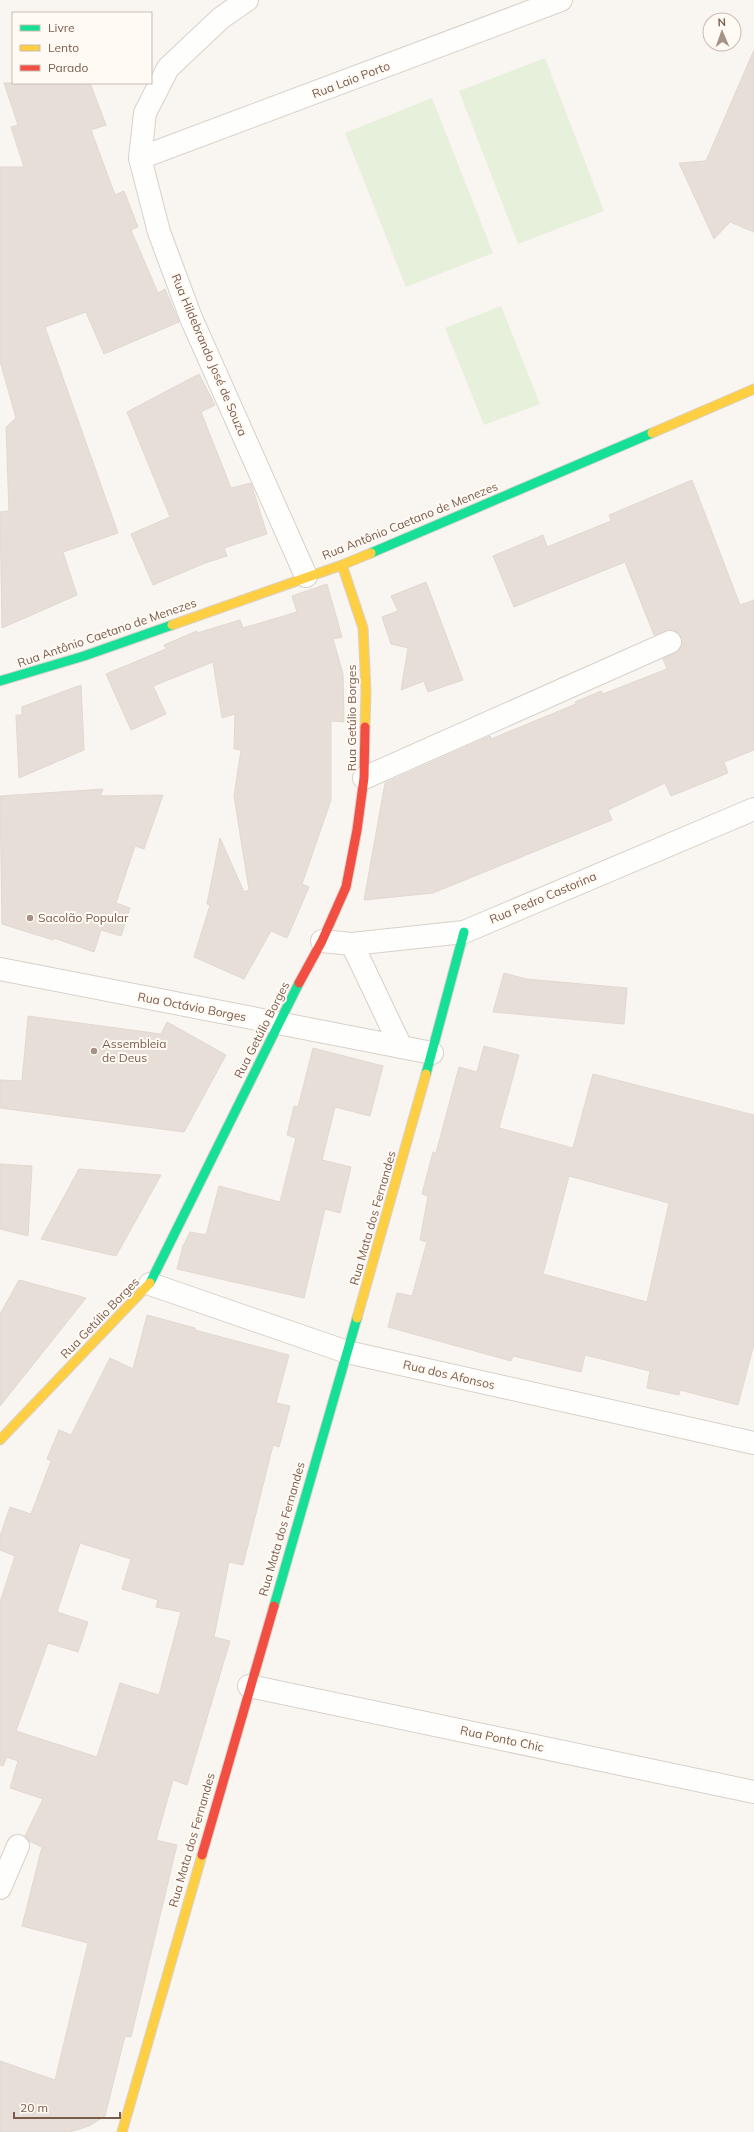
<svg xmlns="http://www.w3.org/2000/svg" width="754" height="2132" viewBox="0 0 754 2132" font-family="Mulish,sans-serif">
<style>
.green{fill:#e7f0db}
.building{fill:#e6ded7;stroke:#e2d8d2;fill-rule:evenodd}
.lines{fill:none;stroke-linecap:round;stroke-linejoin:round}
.street-casing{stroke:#d7d1cb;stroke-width:24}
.fast-casing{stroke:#d9d2cb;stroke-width:11}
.slow-casing{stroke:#d9d2cb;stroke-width:11}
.jam-casing{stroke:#d9d2cb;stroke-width:11}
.street{stroke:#fefefd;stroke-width:22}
.fast{stroke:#16e098;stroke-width:9}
.slow{stroke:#ffcf43;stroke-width:9}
.jam{stroke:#f24e42;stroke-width:9}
.poi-dot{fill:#a69286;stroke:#fffaf3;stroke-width:1.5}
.labels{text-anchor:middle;stroke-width:4;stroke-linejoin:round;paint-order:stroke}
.street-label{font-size:12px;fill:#7a5c4d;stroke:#fffaf3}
.poi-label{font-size:12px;fill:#7a5c4d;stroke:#fffaf3;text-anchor:start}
</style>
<rect width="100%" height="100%" fill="#f9f5f0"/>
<!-- green -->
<g class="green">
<polygon points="545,58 604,211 518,244 459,91"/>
<polygon points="432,98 493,253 406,287 345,133"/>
<polygon points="501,306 540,404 484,425 445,328"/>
</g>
<!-- building -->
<g class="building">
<polygon points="754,50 754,232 730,222 714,239 679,163 706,161"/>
<polygon points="4,83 90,83 106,125 91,130 115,195 124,191 138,227 131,230 158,293 165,289 179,322 104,354 86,312 45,327 118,533 63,552 77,595 2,628 0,512 9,511 6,427 16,418 0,361 0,167 24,167 11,127 18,125"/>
<polygon points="199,374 215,405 201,412 231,488 251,483 267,534 224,548 227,556 205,563 153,585 131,534 170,517 127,412"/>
<polygon points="692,480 740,605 754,600 754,750 724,762 728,773 671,796 665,783 608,810 612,820 433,893 364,900 385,783 490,736 491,739 576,704 575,702 601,691 603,694 667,669 663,659 675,653 682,644 681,637 672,630 654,635 625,562 514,607 493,556 543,535 547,547 611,521 609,515"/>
<polygon points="426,582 463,680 428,692 424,681 401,690 408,648 391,644 382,617 398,611 391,596"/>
<polygon points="327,584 342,637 333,639 343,674 344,722 331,721 331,800 302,884 309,887 287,938 271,931 244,979 194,957 210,905 207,904 220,838 244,892 249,890 234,796 241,750 234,749 235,714 222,718 213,662 153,686 166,714 131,730 106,674 166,649 164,645 197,631 197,633 240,620 243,628 297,612 292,596"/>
<polygon points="81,685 84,750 19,778 16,715 22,715 22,707"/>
<polygon points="103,789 100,796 163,795 144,849 135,846 116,903 130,908 121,936 101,930 94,952 54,938 53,940 2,924 0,796"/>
<polygon points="504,973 526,979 627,988 624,1024 493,1012"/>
<polygon points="28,1016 161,1034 167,1022 226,1055 184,1132 0,1108 0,1080 22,1081"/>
<path d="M484,1046L519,1055L499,1128L573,1148L593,1074L754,1115V1344L738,1405L680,1390L679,1395L647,1388L650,1371L585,1355L581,1372L513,1356L511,1361L388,1327L397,1293L412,1296L427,1242L420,1240L428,1196L422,1194L433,1152L436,1153L459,1067L477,1072ZM569,1176L669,1203L647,1302L543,1274Z"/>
<polygon points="313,1048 383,1066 370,1116 335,1107 322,1160 351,1167 340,1213 325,1209 304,1298 177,1269 183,1246 190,1232 206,1235 219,1186 280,1202 296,1138 287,1135 294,1106 298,1107"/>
<polygon points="0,1164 32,1166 28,1236 0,1229"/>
<polygon points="79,1169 161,1175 116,1256 41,1239"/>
<polygon points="19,1280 86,1298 0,1406 0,1314"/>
<path d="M147,1315L195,1328V1330L289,1355L276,1403L290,1406L279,1447L273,1445L243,1565L229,1562L214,1637L230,1641L187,1785L173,1780L156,1840L177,1845L131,2037L125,2036L105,2116L89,2126L70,2132H0V2061L55,2080L88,1943L22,1926L42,1847L29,1841L25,1836L43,1799L10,1788L18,1761L7,1757L3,1766L0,1765V1602L15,1556L0,1550V1536L10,1507L31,1514L51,1461L47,1459L59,1430L71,1435L110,1358L133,1369ZM80,1543L131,1559L122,1589L158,1600L156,1607L181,1612L159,1695L120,1683L97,1757L16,1731L48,1643L78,1652L88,1622L57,1612Z"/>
</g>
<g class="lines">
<!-- street casing -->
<g class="street-casing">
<g id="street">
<polyline points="247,0 221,18 168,68 145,113 140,158 159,232 191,318 306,576"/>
<polyline points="140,158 561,0"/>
<polyline points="364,778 670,642"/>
<polyline points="322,941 352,944 464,932 754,809"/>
<polyline points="352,944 401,1047"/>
<polyline points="0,969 432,1053"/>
<polyline points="150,1284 347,1352 754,1443"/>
<polyline points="249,1686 754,1792"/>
<polyline points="0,1888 18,1846"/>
</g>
</g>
<!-- fast casing -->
<g class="fast-casing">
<g id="fast">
<polyline points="371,553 652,433"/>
<polyline points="0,681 84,656 172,625"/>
<polyline points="426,1074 464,932"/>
<polyline points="150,1283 299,983"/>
<polyline points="274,1606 357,1318"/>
</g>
</g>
<!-- slow casing -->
<g class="slow-casing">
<g id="slow">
<polyline points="652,433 754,389"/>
<polyline points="342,565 363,628 366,691 365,727"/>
<polyline points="172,625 342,565 371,553"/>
<polyline points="357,1318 426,1074"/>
<polyline points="0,1440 150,1283"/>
<polyline points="122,2132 202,1855"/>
</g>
</g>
<!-- jam casing -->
<g class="jam-casing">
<g id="jam">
<polyline points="299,983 322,941 346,887 357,830 364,778 365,727"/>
<polyline points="202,1855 274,1606"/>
</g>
</g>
<!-- street -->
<use href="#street" class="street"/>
<!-- fast -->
<use href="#fast" class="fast"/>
<!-- slow -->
<use href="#slow" class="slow"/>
<!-- jam -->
<use href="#jam" class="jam"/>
</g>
<!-- markers -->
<g class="poi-dot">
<circle cx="30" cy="918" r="4"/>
<circle cx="94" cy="1051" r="4"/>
</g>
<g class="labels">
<!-- street labels -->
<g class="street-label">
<text transform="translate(351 80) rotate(-21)" y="4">Rua Laio Porto</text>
<text transform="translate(209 355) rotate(67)" y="4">Rua Hildebrando José de Souza</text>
<text transform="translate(410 521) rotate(-22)" y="4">Rua Antônio Caetano de Menezes</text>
<text transform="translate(107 633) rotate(-19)" y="4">Rua Antônio Caetano de Menezes</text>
<text transform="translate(352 718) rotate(-90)" y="4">Rua Getúlio Borges</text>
<text transform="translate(543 898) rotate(-23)" y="4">Rua Pedro Castorina</text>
<text transform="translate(192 1007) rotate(11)" y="4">Rua Octávio Borges</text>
<text transform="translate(262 1030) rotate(-63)" y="4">Rua Getúlio Borges</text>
<text transform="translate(373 1218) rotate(-74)" y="4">Rua Mata dos Fernandes</text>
<text transform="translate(100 1318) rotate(-46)" y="4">Rua Getúlio Borges</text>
<text transform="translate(449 1375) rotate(13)" y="4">Rua dos Afonsos</text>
<text transform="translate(282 1529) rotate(-74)" y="4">Rua Mata dos Fernandes</text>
<text transform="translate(502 1739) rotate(12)" y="4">Rua Ponto Chic</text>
<text transform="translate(192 1840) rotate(-74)" y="4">Rua Mata dos Fernandes</text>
</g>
<!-- poi labels -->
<g class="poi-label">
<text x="38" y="922">Sacolão Popular</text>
<text x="102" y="1048">Assembleia<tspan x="102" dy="14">de Deus</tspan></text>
</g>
</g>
<!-- legend -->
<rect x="12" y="12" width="140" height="72" fill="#fffaf3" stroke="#cabbb1"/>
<rect x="20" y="25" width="20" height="6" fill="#16e098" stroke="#cabbb1"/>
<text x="48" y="32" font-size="12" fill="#7a5c4d">Livre</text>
<rect x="20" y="45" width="20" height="6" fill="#ffcf43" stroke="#cabbb1"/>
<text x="48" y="52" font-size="12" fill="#7a5c4d">Lento</text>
<rect x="20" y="65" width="20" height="6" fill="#f24e42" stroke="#cabbb1"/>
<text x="48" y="72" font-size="12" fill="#7a5c4d">Parado</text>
<!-- north arrow -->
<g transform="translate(722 32) rotate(358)"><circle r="19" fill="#fffaf3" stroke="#cabbb1"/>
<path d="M0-3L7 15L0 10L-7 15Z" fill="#a69286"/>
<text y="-6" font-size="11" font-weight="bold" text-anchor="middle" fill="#7a5c4d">N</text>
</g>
<!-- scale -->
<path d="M14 2112v6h106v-6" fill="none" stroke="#7a5c4d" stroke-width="2"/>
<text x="20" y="2112" font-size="12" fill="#7a5c4d" stroke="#fffaf3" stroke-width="3" paint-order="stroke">20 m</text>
</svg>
